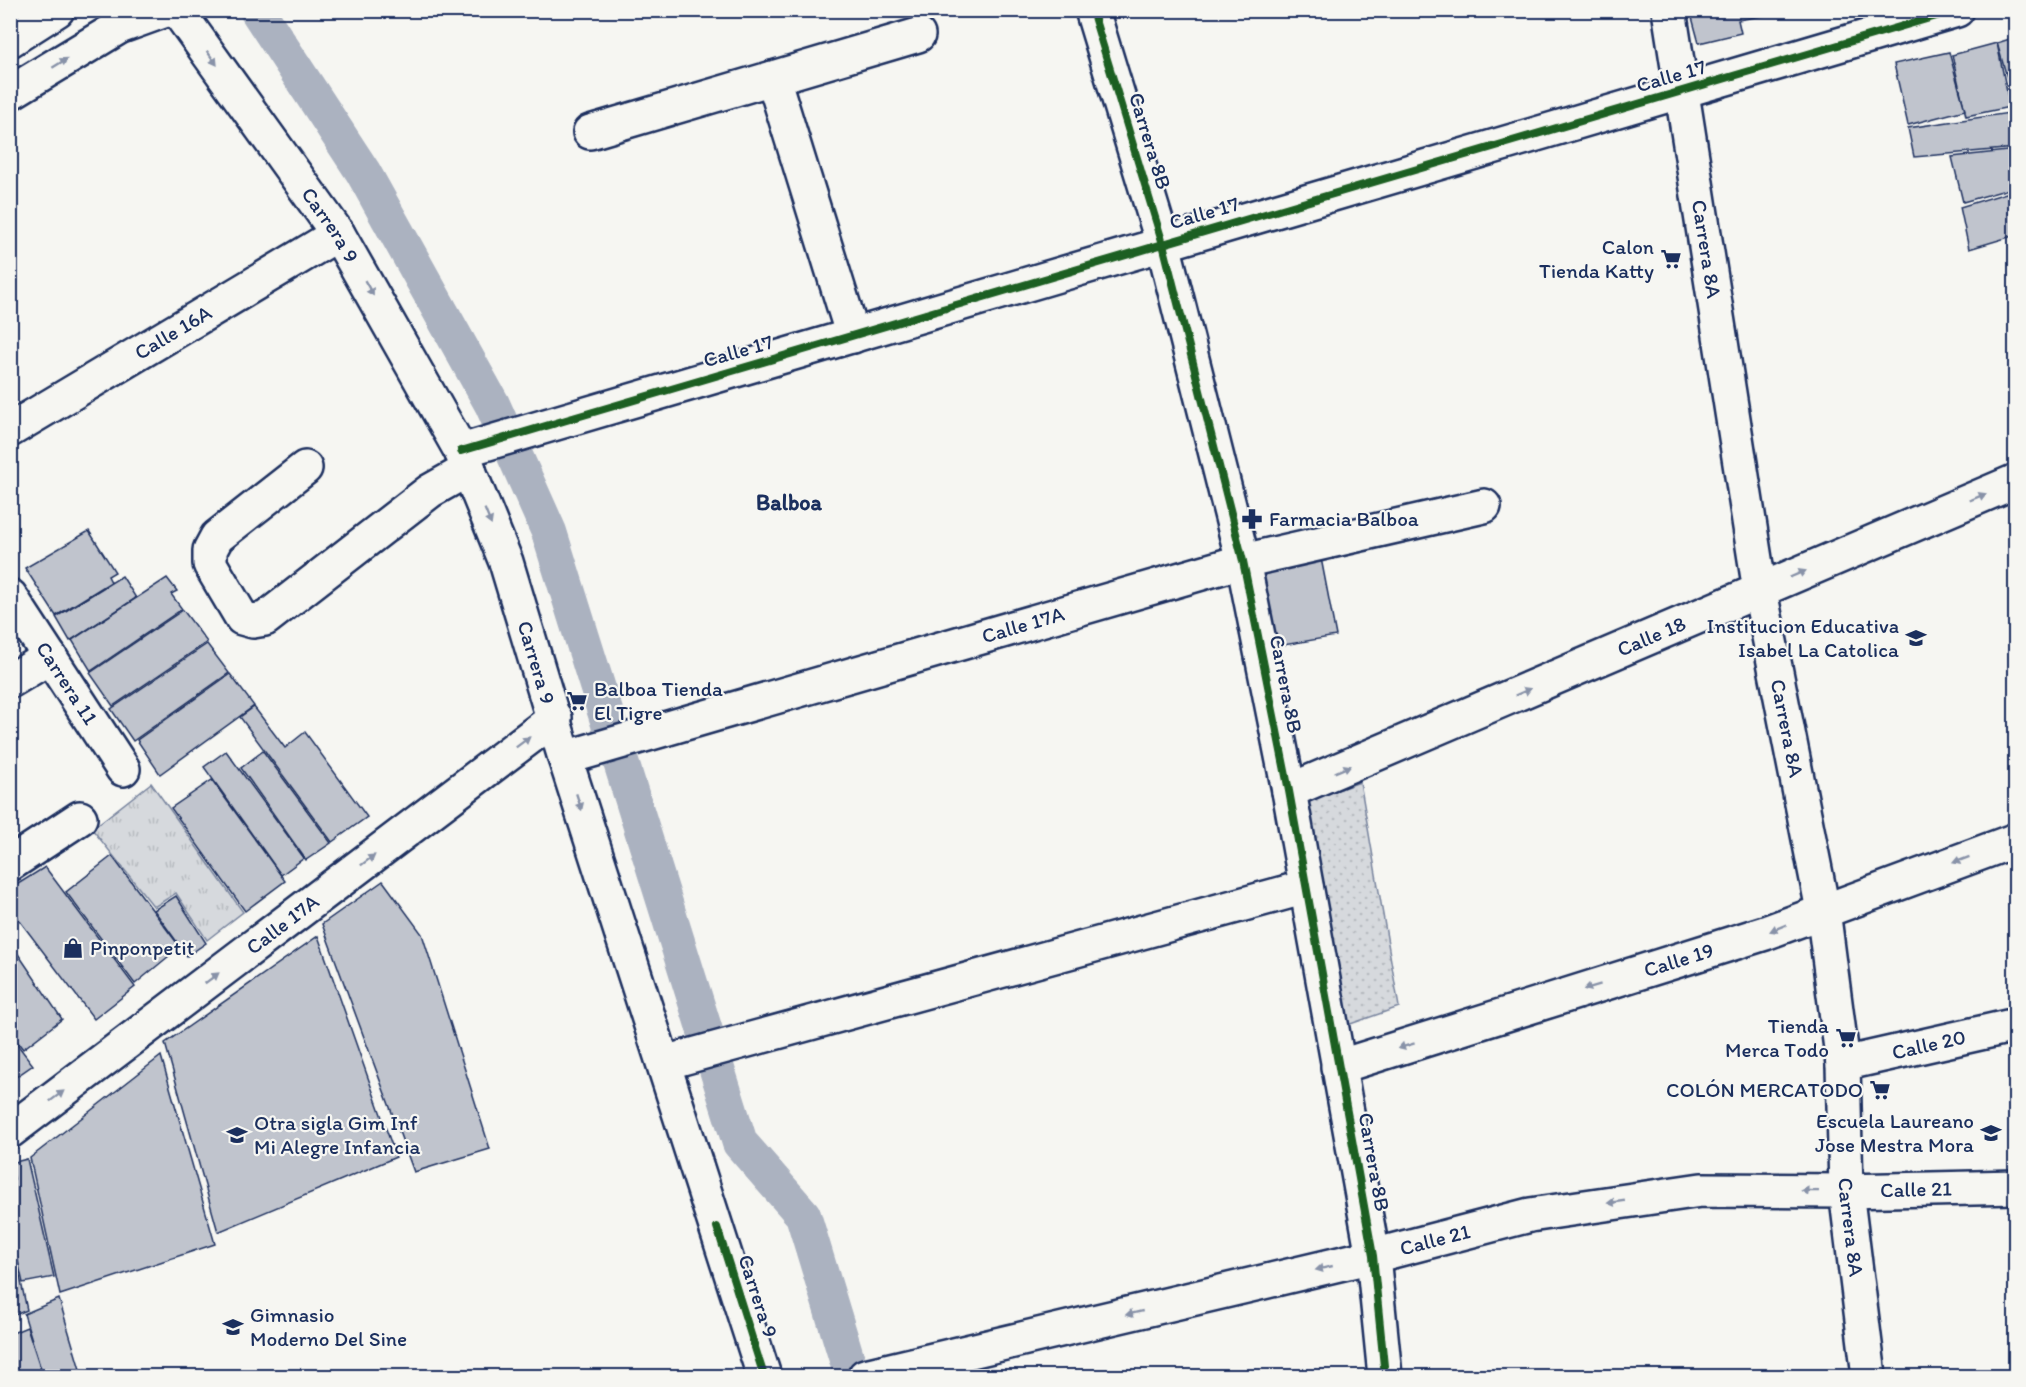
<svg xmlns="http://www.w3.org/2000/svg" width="2026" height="1387" viewBox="0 0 2026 1387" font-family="Itim,sans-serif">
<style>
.grass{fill:url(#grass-tufts);stroke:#78849e;stroke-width:1.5}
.park{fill:url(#park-dots);stroke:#78849e;stroke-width:1.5}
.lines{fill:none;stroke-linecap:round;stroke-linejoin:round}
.canal{stroke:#abb2c0;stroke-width:36}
.building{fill:#c0c4cd;stroke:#1b2f5e;stroke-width:1.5}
.minor-casing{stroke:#1b2f5e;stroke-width:38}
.minor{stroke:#f6f6f2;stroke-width:33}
.cycleway-casing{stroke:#f6f6f2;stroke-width:11}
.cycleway{stroke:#1b5e20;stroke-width:8}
.oneway{fill:#8892a8}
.labels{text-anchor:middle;stroke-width:4.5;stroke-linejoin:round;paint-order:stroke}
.street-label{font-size:21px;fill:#1b2f5e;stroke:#f6f6f2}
.poi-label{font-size:21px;fill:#1b2f5e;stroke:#f6f6f2;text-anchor:end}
.neighbourhood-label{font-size:22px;font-weight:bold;fill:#1b2f5e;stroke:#f6f6f2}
</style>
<defs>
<pattern id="grass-tufts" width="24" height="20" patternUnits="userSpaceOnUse" patternTransform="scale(1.5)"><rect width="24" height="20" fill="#d6d9dd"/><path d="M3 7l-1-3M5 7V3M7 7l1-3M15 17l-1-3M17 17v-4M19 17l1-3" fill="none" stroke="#b7bbc0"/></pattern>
<pattern id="park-dots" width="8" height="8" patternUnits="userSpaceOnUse" patternTransform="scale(1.5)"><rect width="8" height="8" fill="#d6d9dd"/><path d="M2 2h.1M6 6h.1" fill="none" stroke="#b7bbc0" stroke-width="1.8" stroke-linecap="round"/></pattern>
</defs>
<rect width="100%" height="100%" fill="#f6f6f2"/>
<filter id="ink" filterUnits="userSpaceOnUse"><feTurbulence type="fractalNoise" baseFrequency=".0167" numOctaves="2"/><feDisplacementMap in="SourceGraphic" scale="12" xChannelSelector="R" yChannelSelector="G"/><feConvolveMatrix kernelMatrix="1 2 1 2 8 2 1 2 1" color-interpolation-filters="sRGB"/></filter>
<g filter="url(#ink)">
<!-- grass -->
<polygon class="grass" points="151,783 243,912 207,940 176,893 154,907 92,829"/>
<!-- park -->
<polygon class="park" points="1360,782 1399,1007 1339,1028 1301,803"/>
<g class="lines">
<!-- canal -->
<polyline class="canal" points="257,10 363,172 492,404 549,532 740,1143 803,1215 852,1376"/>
</g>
<!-- building -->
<g class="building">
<polygon points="1690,10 1797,10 1738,20 1741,33 1699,43"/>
<polygon points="2016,37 2016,108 1997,43"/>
<polygon points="1997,43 2010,107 1966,116 1952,55"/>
<polygon points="1949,52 1965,110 1908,125 1894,64"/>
<polygon points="2016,112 2016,148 1914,157 1908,128"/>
<polygon points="2016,150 2016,187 1963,202 1952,157"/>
<polygon points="2016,190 2016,235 1969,249 1960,207"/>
<polygon points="89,531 115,572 108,576 111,582 56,616 25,568"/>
<polygon points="1321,558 1336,636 1278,646 1262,570"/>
<polygon points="122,576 136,598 70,641 56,617"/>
<polygon points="167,578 177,591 171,594 182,609 91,671 72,640"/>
<polygon points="183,610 207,642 113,706 90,673"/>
<polygon points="207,644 229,673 133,741 111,709"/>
<polygon points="230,674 254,706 160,774 137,740"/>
<polygon points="254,707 285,748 305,732 367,817 332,842 240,717"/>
<polygon points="226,751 304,858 281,875 204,767"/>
<polygon points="263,751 331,843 306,860 241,768"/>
<polygon points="212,780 285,881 245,911 171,808"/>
<polygon points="112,856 180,947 135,984 66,892"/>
<polygon points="45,867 135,987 94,1019 10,908 10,889"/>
<polygon points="383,881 422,934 490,1149 414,1172 322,924"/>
<polygon points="176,896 206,943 187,956 154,910"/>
<polygon points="318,936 396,1157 218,1232 165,1043"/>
<polygon points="10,942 62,1019 23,1049 10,1032"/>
<polygon points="10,1035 33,1065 10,1081"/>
<polygon points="161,1056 215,1244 60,1295 30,1158"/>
<polygon points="27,1159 54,1277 23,1283 10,1225 10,1179 14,1179 11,1163"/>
<polygon points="10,1255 13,1259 16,1258 27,1310 10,1317"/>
<polygon points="59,1299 82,1376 43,1376 24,1314"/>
<polygon points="27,1327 43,1376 10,1376 10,1334"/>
</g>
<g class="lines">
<!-- minor casing -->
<g class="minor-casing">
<g id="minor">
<path id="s1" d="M177,10L338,234L461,451L506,562L565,758L764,1376"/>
<polyline points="1092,10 1163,244 1243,561 1289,791 1373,1256 1385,1376"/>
<path id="s2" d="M1669,10L1760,591L1823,910L1843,1064L1846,1191L1869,1376"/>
<polyline points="10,40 57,10"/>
<polyline points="773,78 853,336"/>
<polyline points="10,93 119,27 166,10"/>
<polyline points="590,132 918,35"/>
<path id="s3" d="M10,430L338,234"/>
<polyline points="461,451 1957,10"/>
<polyline points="305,468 217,537 210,550 210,564 242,618 253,621 265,619 430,491 469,469"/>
<path id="s4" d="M10,596L123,769"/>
<polyline points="10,681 50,657"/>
<path id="s5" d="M565,758L1243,561L1484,506"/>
<path id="s6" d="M1289,791L2016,481"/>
<polyline points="10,864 80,818"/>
<polyline points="664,1063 1306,887"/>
<path id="s7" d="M1843,1064L2016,1025"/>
<path id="s8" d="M1338,1067L1765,933L2016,840"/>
<path id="s9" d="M10,1131L555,718"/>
<path id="s10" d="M865,1376L1373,1256L1530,1215L1701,1190L1846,1191L2016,1187"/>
</g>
</g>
<!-- minor -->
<use href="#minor" class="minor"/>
<!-- cycleway casing -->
<g class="cycleway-casing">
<g id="cycleway">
<polyline points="1092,10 1163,244 1243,561 1289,791 1373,1256 1385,1376"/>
<polyline points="461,451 1957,10"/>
<polyline points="717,1227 764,1376"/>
</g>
</g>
<!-- cycleway -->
<use href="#cycleway" class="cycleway"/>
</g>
<!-- one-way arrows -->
<defs><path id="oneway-solid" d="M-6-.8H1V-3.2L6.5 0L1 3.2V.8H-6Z" transform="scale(1.5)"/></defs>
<g class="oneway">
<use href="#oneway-solid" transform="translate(212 58) rotate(54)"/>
<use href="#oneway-solid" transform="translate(60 63) rotate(-32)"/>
<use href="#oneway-solid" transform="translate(369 288) rotate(60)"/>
<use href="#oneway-solid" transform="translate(1978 497) rotate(-23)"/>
<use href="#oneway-solid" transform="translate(488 517) rotate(68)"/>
<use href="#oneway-solid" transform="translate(1798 574) rotate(-23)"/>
<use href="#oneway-solid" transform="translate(1523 692) rotate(-23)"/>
<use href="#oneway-solid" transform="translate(523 742) rotate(-37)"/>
<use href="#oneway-solid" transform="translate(1343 769) rotate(-23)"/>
<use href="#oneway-solid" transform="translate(579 802) rotate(72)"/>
<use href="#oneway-solid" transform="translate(368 860) rotate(-37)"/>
<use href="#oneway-solid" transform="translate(1961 860) rotate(160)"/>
<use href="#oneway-solid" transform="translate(1778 928) rotate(158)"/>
<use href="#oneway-solid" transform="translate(212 978) rotate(-37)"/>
<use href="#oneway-solid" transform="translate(1592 987) rotate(163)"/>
<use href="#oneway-solid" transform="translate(1406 1046) rotate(163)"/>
<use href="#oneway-solid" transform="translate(57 1096) rotate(-37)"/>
<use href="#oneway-solid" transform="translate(1810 1191) rotate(-179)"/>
<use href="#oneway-solid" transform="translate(1616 1202) rotate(172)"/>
<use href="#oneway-solid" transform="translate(1324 1268) rotate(167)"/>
<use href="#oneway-solid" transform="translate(1134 1313) rotate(167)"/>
</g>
</g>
<!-- icons -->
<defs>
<g id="supermarket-bare" transform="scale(1.62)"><path d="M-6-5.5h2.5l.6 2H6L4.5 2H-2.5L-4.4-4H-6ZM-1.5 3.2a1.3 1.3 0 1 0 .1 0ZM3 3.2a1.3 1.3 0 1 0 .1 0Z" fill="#1b2f5e" stroke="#f6f6f2" stroke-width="2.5" paint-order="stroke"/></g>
<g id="pharmacy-bare" transform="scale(1.62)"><path d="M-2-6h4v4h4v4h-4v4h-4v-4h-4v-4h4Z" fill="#1b2f5e" stroke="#f6f6f2" stroke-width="2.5" paint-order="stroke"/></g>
<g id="school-bare" transform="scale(1.62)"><path d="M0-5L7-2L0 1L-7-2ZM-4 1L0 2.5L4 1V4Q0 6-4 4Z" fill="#1b2f5e" stroke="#f6f6f2" stroke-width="2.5" paint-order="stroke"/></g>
<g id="shop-bare" transform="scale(1.62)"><path d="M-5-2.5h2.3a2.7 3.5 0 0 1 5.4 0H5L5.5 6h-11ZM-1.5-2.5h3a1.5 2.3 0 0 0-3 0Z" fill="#1b2f5e" stroke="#f6f6f2" stroke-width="2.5" paint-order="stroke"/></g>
</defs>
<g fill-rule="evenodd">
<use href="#supermarket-bare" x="1671" y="259"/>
<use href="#pharmacy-bare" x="1252" y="519"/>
<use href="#school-bare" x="1916" y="638"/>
<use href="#supermarket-bare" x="577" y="701"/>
<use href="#shop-bare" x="73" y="948"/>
<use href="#supermarket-bare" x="1846" y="1038"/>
<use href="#supermarket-bare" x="1880" y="1090"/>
<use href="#school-bare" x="1991" y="1133"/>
<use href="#school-bare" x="237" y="1135"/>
<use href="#school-bare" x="233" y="1327"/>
</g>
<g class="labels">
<!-- street labels -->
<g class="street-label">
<text transform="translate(1671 76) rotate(-16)" y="7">Calle 17</text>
<text transform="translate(1150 141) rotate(73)" y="7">Carrera 8B</text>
<text transform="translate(1204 213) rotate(-16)" y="7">Calle 17</text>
<text dy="7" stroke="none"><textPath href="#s1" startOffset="264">Carrera 9</textPath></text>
<text dy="7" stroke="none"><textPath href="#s2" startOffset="242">Carrera 8A</textPath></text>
<text dy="7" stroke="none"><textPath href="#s3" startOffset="190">Calle 16A</textPath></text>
<text transform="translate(738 351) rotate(-16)" y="7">Calle 17</text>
<text dy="7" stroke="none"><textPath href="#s5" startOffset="477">Calle 17A</textPath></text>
<text dy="7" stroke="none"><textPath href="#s6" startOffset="394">Calle 18</textPath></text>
<text dy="7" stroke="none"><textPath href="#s1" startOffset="750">Carrera 9</textPath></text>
<text dy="7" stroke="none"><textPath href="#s4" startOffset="104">Carrera 11</textPath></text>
<text transform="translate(1286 684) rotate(79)" y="7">Carrera 8B</text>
<text dy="7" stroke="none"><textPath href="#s2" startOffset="728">Carrera 8A</textPath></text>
<text dy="7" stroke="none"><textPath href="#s9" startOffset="342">Calle 17A</textPath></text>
<text dy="7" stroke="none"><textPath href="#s8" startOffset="357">Calle 19</textPath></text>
<text dy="7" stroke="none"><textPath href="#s7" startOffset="88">Calle 20</textPath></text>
<text transform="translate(1374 1162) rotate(80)" y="7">Carrera 8B</text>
<text dy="7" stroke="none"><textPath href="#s10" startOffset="1072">Calle 21</textPath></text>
<text dy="7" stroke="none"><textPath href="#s2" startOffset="1232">Carrera 8A</textPath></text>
<text dy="7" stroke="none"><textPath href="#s10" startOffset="586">Calle 21</textPath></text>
<text transform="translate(758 1296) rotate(72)" y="7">Carrera 9</text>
</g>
<!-- poi labels -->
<g class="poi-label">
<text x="1654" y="254">Calon<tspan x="1654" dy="24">Tienda Katty</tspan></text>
<text x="1269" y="526" text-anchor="start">Farmacia Balboa</text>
<text x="1899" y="633">Institucion Educativa<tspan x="1899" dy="24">Isabel La Catolica</tspan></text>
<text x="594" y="696" text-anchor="start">Balboa Tienda<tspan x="594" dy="24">El Tigre</tspan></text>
<text x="90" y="955" text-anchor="start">Pinponpetit</text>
<text x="1829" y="1033">Tienda<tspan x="1829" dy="24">Merca Todo</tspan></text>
<text x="1863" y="1097">COLÓN MERCATODO</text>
<text x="1974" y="1128">Escuela Laureano<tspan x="1974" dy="24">Jose Mestra Mora</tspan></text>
<text x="254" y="1130" text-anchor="start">Otra sigla Gim Inf<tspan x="254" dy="24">Mi Alegre Infancia</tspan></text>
<text x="250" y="1322" text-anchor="start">Gimnasio<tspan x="250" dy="24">Moderno Del Sine</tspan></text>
</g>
<!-- neighbourhood labels -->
<g class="neighbourhood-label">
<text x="789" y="510">Balboa</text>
</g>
</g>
<!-- margin -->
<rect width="2026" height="1387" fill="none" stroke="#f6f6f2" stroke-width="36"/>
<rect x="18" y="18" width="1990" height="1351" fill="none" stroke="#1b2f5e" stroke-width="2" filter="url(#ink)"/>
</svg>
